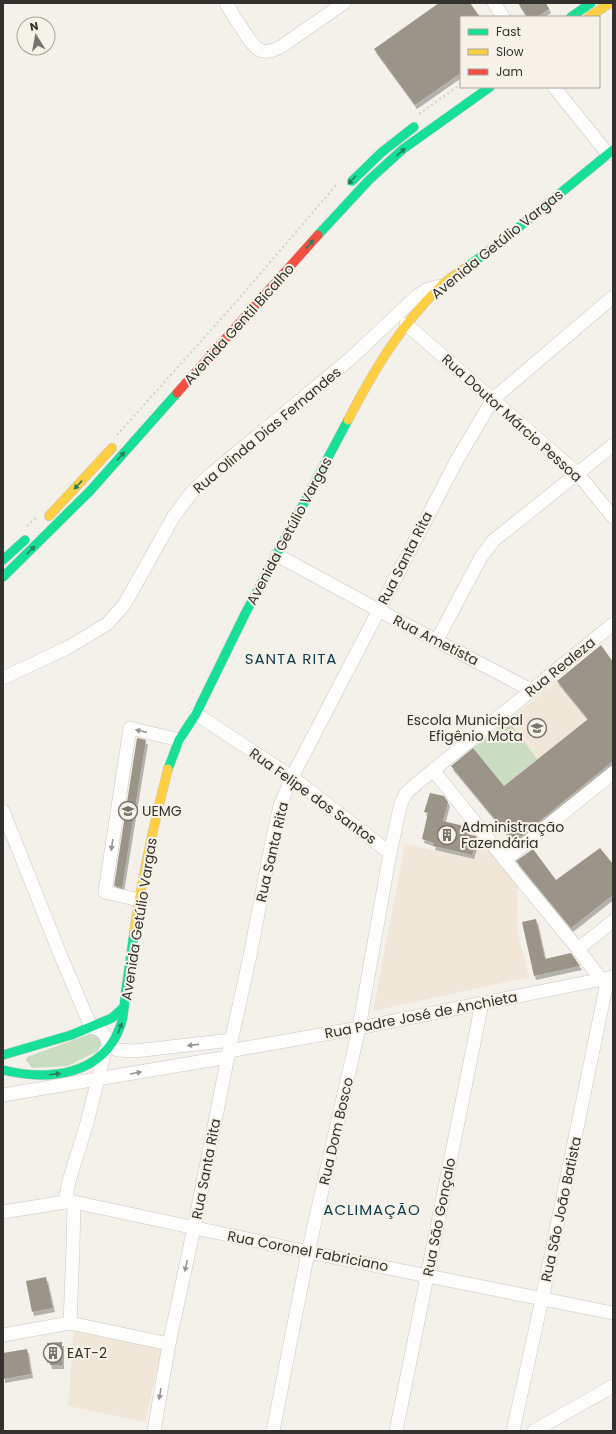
<svg xmlns="http://www.w3.org/2000/svg" width="616" height="1434" viewBox="0 0 616 1434" font-family="Poppins,sans-serif">
<style>
.education{fill:#f1e7d9}
.green{fill:#cadcc2}
.building{fill:#9b9488;filter:url(#shadow)}
.lines{fill:none;stroke-linecap:round;stroke-linejoin:round}
.street-casing{stroke:#cac8c3;stroke-width:14}
.fast-casing{stroke:#cac8c3;stroke-width:10}
.slow-casing{stroke:#cac8c3;stroke-width:10}
.jam-casing{stroke:#cac8c3;stroke-width:10}
.path{stroke:#d2d1d0;stroke-width:2;stroke-dasharray:2 3;stroke-linecap:butt}
.street{stroke:#fdfdfc;stroke-width:13}
.fast{stroke:#16e098;stroke-width:9}
.slow{stroke:#ffcf43;stroke-width:9}
.jam{stroke:#f24e42;stroke-width:9}
.oneway{fill:#26805d}
.oneway2{fill:#989794}
.labels{text-anchor:middle;stroke-width:4;stroke-linejoin:round;paint-order:stroke}
.street-label{font-size:14px;fill:#33312d;stroke:#f7f2e7}
.poi-label{font-size:14px;fill:#33312d;stroke:#f7f2e7;text-anchor:start}
.neighbourhood-label{font-size:15px;letter-spacing:1px;fill:#0a394e;stroke:#f7f2e7}
</style>
<defs>
<filter id="shadow"><feDropShadow dx="2" dy="4" stdDeviation="0" flood-color="#0004"/></filter>
</defs>
<rect width="100%" height="100%" fill="#f4f1ea"/>
<!-- education -->
<g class="education">
<polygon points="557,681 588,719 504,786 473,748"/>
<polygon points="477,837 518,883 517,929 529,977 373,1011 405,844 474,859"/>
<polygon points="74,1328 162,1348 145,1422 68,1406"/>
</g>
<!-- green -->
<g class="green">
<polygon points="508,720 537,759 504,786 473,748"/>
<polygon points="95,1032 101,1037 102,1049 68,1066 32,1068 26,1060 27,1057"/>
</g>
<!-- building -->
<g class="building">
<polygon points="439,3 470,3 480,17 461,17 461,73 415,105 374,49"/>
<polygon points="518,3 546,3 549,9 537,17 527,17"/>
<polygon points="601,645 613,662 613,761 514,842 451,766 473,748 504,786 588,719 557,681"/>
<polygon points="137,738 146,740 122,888 114,886"/>
<polygon points="430,793 444,796 448,802 443,821 468,827 467,834 476,836 477,838 472,855 433,846 434,843 422,839 428,813 424,812"/>
<polygon points="600,848 613,864 613,895 571,928 516,861 533,849 556,880"/>
<polygon points="536,919 545,959 571,953 580,966 534,976 522,922"/>
<polygon points="46,1277 53,1308 32,1312 26,1281"/>
<polygon points="62,1342 62,1365 50,1365 49,1359 45,1359 44,1348 47,1348 47,1343"/>
<polygon points="27,1349 31,1374 3,1379 3,1353"/>
</g>
<g class="lines">
<!-- street casing -->
<g class="street-casing">
<g id="street">
<path d="M226,3C231,12 237,21 243,30C254,47 260,59 282,46L344,3"/>
<polyline points="494,3 503,17"/>
<polyline points="554,87 608,154"/>
<polyline points="406,324 578,474 613,517"/>
<polyline points="277,555 378,610 531,690"/>
<polyline points="437,640 481,557 494,540 613,445"/>
<polyline points="3,678 69,647 107,624 124,605 174,516 192,492 210,475 350,359 417,296 428,289 439,286"/>
<polyline points="196,714 292,777 390,853"/>
<polyline points="433,770 505,860 578,949 606,986"/>
<path d="M3,811L60,954L91,1027C103,1030 106,1034 109,1046L118,1050L135,1051L231,1040"/>
<polyline points="505,860 613,773"/>
<polyline points="139,900 105,892 130,728 179,740"/>
<polyline points="578,949 613,921"/>
<polyline points="229,1051 359,1028 613,977"/>
<polyline points="3,1095 228,1057"/>
<polyline points="65,1202 69,1181 87,1123 105,1051"/>
<polyline points="3,1212 65,1202 74,1202 308,1252 613,1313"/>
<polyline points="70,1323 73,1248 74,1202"/>
<polyline points="3,1335 70,1323 169,1344"/>
<polyline points="154,1431 169,1344 194,1228 229,1051 250,956 273,836 280,806 292,777 457,460 493,399 613,297"/>
<polyline points="273,1431 308,1252 359,1028 390,853 401,803 406,793 415,785 613,624"/>
<polyline points="396,1431 482,1003"/>
<polyline points="513,1431 542,1299 606,987"/>
<polyline points="534,1431 613,1386"/>
</g>
</g>
<!-- fast casing -->
<g class="fast-casing">
<g id="fast">
<polyline points="571,17 591,3"/>
<polyline points="352,181 382,152 414,127"/>
<polyline points="318,235 369,180 403,149 490,87"/>
<polyline points="468,266 497,245 613,150"/>
<polyline points="3,560 25,540"/>
<polyline points="3,577 90,491 177,393"/>
<polyline points="168,769 179,740 196,714 245,614 348,420"/>
<polyline points="3,1055 71,1035 112,1018 124,1007"/>
<path d="M3,1070C48,1081 102,1076 120,1027C124,1018 124,1006 125,997C128,975 131,954 134,933"/>
</g>
</g>
<!-- slow casing -->
<g class="slow-casing">
<g id="slow">
<polyline points="589,17 610,3"/>
<path d="M348,420C373,372 401,324 441,286C449,278 460,272 468,266"/>
<polyline points="49,516 112,448"/>
<path d="M134,933C142,878 154,823 168,769"/>
</g>
</g>
<!-- jam casing -->
<g class="jam-casing">
<polyline id="jam" points="177,393 318,235"/>
</g>
<!-- path -->
<g class="path">
<polyline points="419,114 461,84"/>
<polyline points="117,435 236,302 338,183"/>
<polyline points="27,526 36,518"/>
</g>
<!-- street -->
<use href="#street" class="street"/>
<!-- fast -->
<use href="#fast" class="fast"/>
<!-- slow -->
<use href="#slow" class="slow"/>
<!-- jam -->
<use href="#jam" class="jam"/>
</g>
<!-- one-way arrows -->
<defs><path id="oneway-solid" d="M-6-.8H1V-3.2L6.5 0L1 3.2V.8H-6Z"/></defs>
<g class="oneway">
<use href="#oneway-solid" transform="translate(401 152) rotate(-40)"/>
<use href="#oneway-solid" transform="translate(352 180) rotate(133)"/>
<use href="#oneway-solid" transform="translate(310 244) rotate(-49)"/>
<use href="#oneway-solid" transform="translate(121 456) rotate(-48)"/>
<use href="#oneway-solid" transform="translate(78 485) rotate(133)"/>
<use href="#oneway-solid" transform="translate(31 550) rotate(-45)"/>
<use href="#oneway-solid" transform="translate(120 1028) rotate(-69)"/>
<use href="#oneway-solid" transform="translate(55 1074) rotate(-7)"/>
</g>
<g class="oneway2">
<use href="#oneway-solid" transform="translate(141 731) rotate(-167)"/>
<use href="#oneway-solid" transform="translate(112 845) rotate(98)"/>
<use href="#oneway-solid" transform="translate(193 1045) rotate(173)"/>
<use href="#oneway-solid" transform="translate(136 1073) rotate(-10)"/>
<use href="#oneway-solid" transform="translate(186 1266) rotate(102)"/>
<use href="#oneway-solid" transform="translate(160 1394) rotate(100)"/>
</g>
<!-- icons -->
<defs>
<g id="school-ring" transform="scale(1)"><circle r="9.5" fill="#f7f2e7" stroke="#77746f" stroke-width="1.5"/><path d="M0-5L7-2L0 1L-7-2ZM-4 1L0 2.5L4 1V4Q0 6-4 4Z" fill="#77746f"/></g>
<g id="university-ring" transform="scale(1)"><circle r="9.5" fill="#f7f2e7" stroke="#77746f" stroke-width="1.5"/><path d="M0-5L7-2L0 1L-7-2ZM-4 1L0 2.5L4 1V4Q0 6-4 4Z" fill="#77746f"/></g>
<g id="building-ring" transform="scale(1)"><circle r="9.5" fill="#f7f2e7" stroke="#77746f" stroke-width="1.5"/><path d="M-4-6H4V6H1V3H-1V6H-4ZM-2.5-4.3h1.7v1.8h-1.7ZM.8-4.3h1.7v1.8H.8ZM-2.5-1h1.7V.8h-1.7ZM.8-1h1.7V.8H.8Z" fill="#77746f"/></g>
</defs>
<g fill-rule="evenodd">
<use href="#school-ring" x="537" y="728"/>
<use href="#university-ring" x="128" y="811"/>
<use href="#building-ring" x="447" y="835"/>
<use href="#building-ring" x="53" y="1353"/>
</g>
<g class="labels">
<!-- street labels -->
<g class="street-label">
<text transform="translate(497 244) rotate(-39)" y="5">Avenida Getúlio Vargas</text>
<text transform="translate(239 324) rotate(-48)" y="5">Avenida Gentil Bicalho</text>
<text transform="translate(512 418) rotate(42)" y="5">Rua Doutor Márcio Pessoa</text>
<text transform="translate(267 430) rotate(-40)" y="5">Rua Olinda Dias Fernandes</text>
<text transform="translate(289 531) rotate(-62)" y="5">Avenida Getúlio Vargas</text>
<text transform="translate(405 558) rotate(-63)" y="5">Rua Santa Rita</text>
<text transform="translate(436 640) rotate(27)" y="5">Rua Ametista</text>
<text transform="translate(560 667) rotate(-39)" y="5">Rua Realeza</text>
<text transform="translate(313 796) rotate(36)" y="5">Rua Felipe dos Santos</text>
<text transform="translate(272 852) rotate(-77)" y="5">Rua Santa Rita</text>
<text transform="translate(139 919) rotate(-81)" y="5">Avenida Getúlio Vargas</text>
<text transform="translate(421 1015) rotate(-11)" y="5">Rua Padre José de Anchieta</text>
<text transform="translate(336 1131) rotate(-77)" y="5">Rua Dom Bosco</text>
<text transform="translate(206 1169) rotate(-79)" y="5">Rua Santa Rita</text>
<text transform="translate(561 1209) rotate(-78)" y="5">Rua São João Batista</text>
<text transform="translate(439 1217) rotate(-79)" y="5">Rua São Gonçalo</text>
<text transform="translate(308 1251) rotate(11)" y="5">Rua Coronel Fabriciano</text>
</g>
<!-- poi labels -->
<g class="poi-label">
<text x="523" y="725" text-anchor="end">Escola Municipal<tspan x="523" dy="16">Efigênio Mota</tspan></text>
<text x="142" y="816">UEMG</text>
<text x="461" y="832">Administração<tspan x="461" dy="16">Fazendária</tspan></text>
<text x="67" y="1358">EAT-2</text>
</g>
<!-- neighbourhood labels -->
<g class="neighbourhood-label">
<text x="291" y="664">SANTA RITA</text>
<text x="372" y="1215">ACLIMAÇÃO</text>
</g>
</g>
<!-- border -->
<rect width="616" height="1434" fill="none" stroke="#33312d" stroke-width="8"/>
<!-- legend -->
<rect x="460" y="16" width="140" height="72" fill="#f7f2e7" stroke="#a9a59d"/>
<rect x="468" y="29" width="20" height="6" fill="#16e098" stroke="#a9a59d"/>
<text x="496" y="36" font-size="12" fill="#33312d">Fast</text>
<rect x="468" y="49" width="20" height="6" fill="#ffcf43" stroke="#a9a59d"/>
<text x="496" y="56" font-size="12" fill="#33312d">Slow</text>
<rect x="468" y="69" width="20" height="6" fill="#f24e42" stroke="#a9a59d"/>
<text x="496" y="76" font-size="12" fill="#33312d">Jam</text>
<!-- north arrow -->
<g transform="translate(36 36) rotate(349)"><circle r="19" fill="#f7f2e7" stroke="#a9a59d"/>
<path d="M0-3L7 15L0 10L-7 15Z" fill="#77746f"/>
<text y="-6" font-size="11" font-weight="bold" text-anchor="middle" fill="#33312d">N</text>
</g>
</svg>
